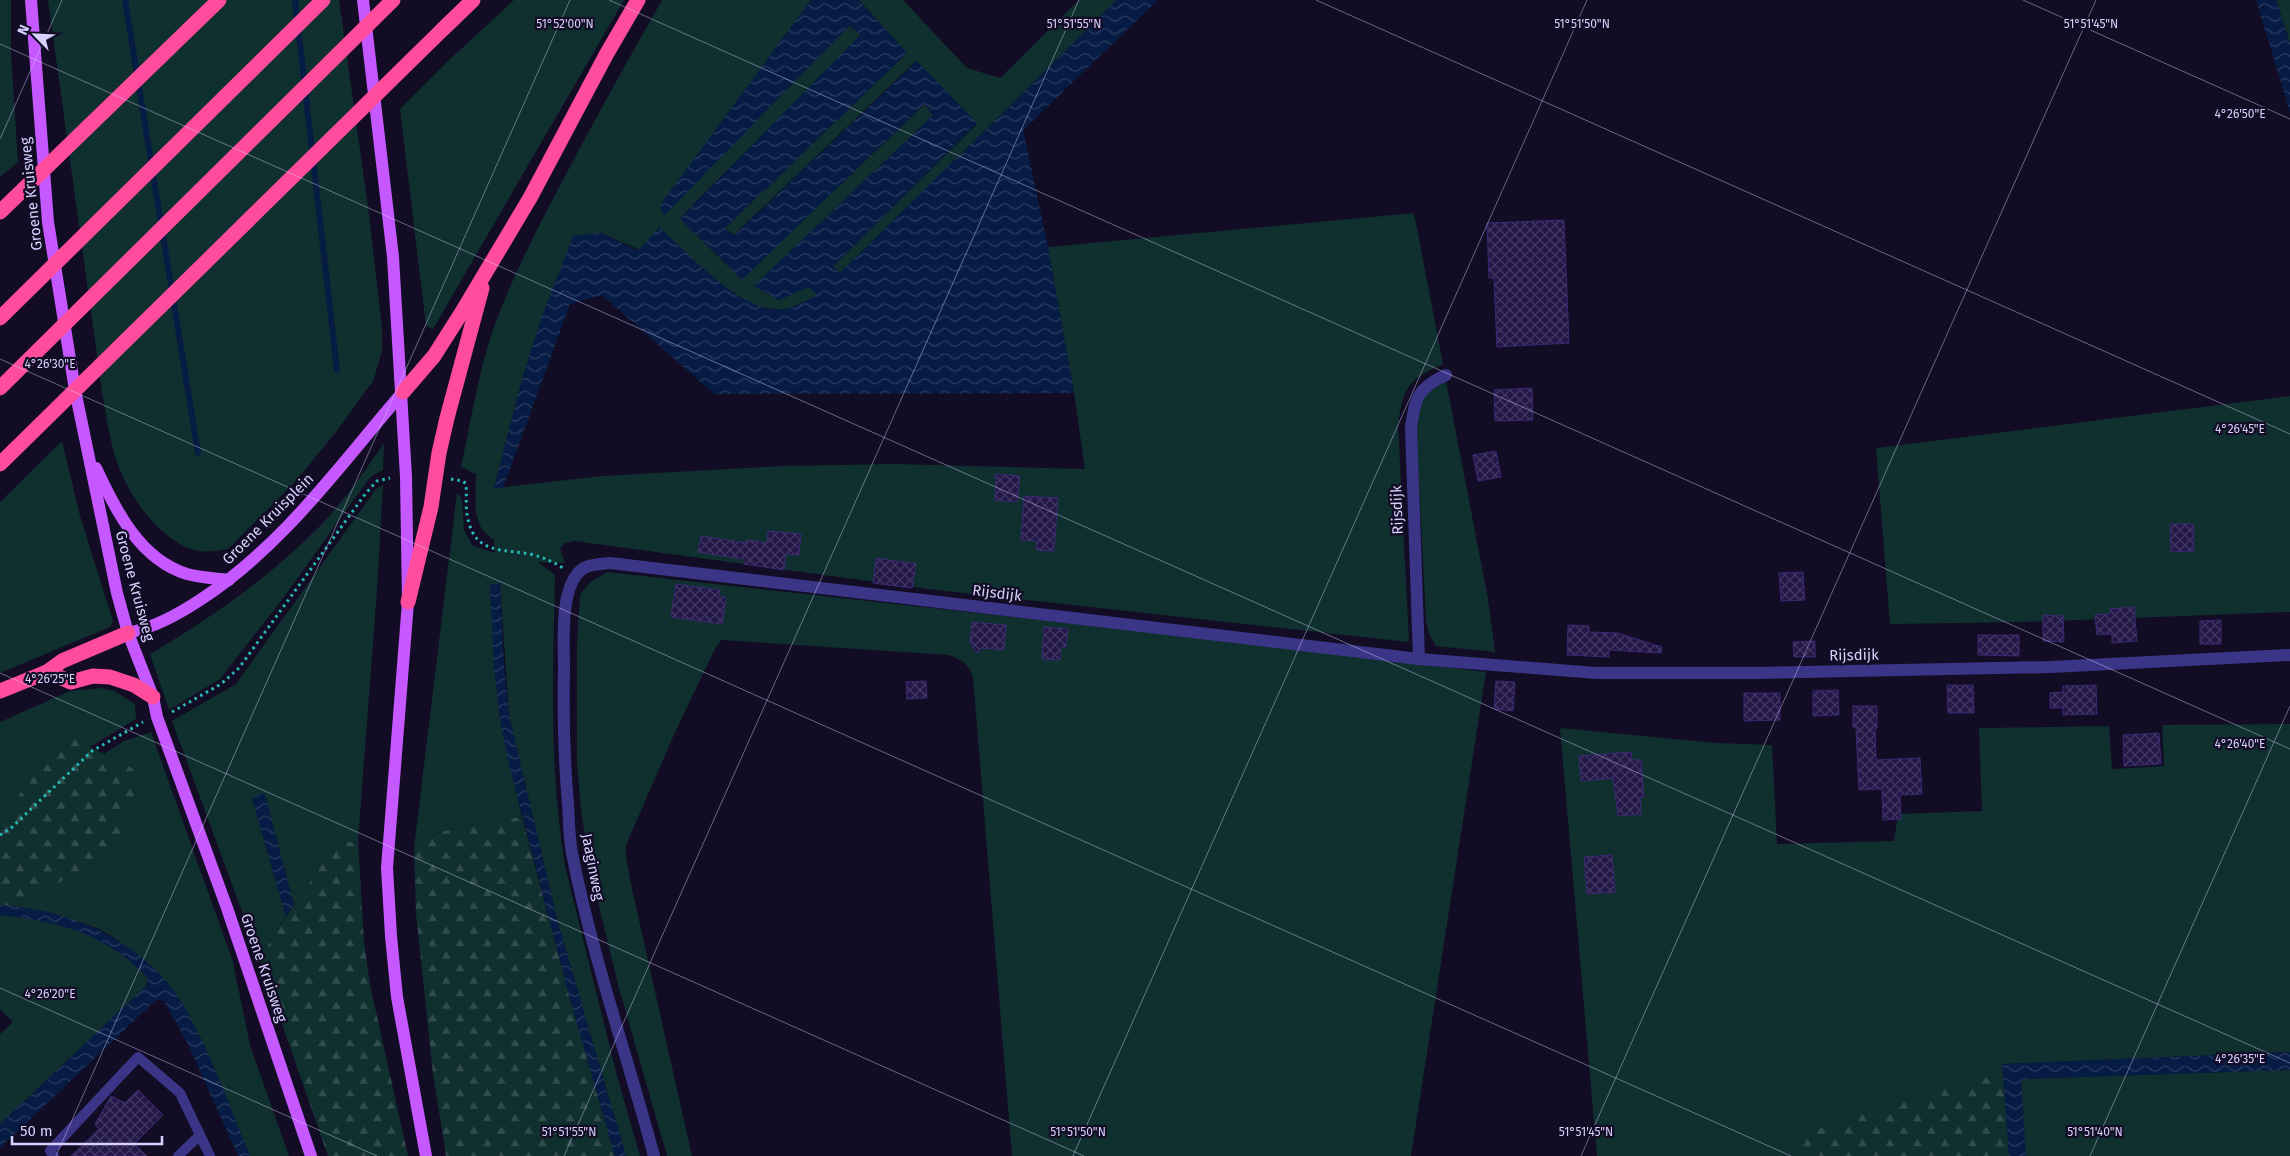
<svg xmlns="http://www.w3.org/2000/svg" width="2290" height="1156" viewBox="0 0 2290 1156" font-family="'Fira Sans',sans-serif">
<style>
.grass{fill:#102f2f}
.forest{fill:url(#forest-firs)}
.water{fill:url(#water-waves)}
.lines{fill:none;stroke-linecap:round;stroke-linejoin:round}
.stream{stroke:#071c44;stroke-width:6}
.building{fill:url(#building-cross-hatch);stroke:#3a2975}
.path{stroke:#27bdb8;stroke-width:3;stroke-dasharray:2.5 4;stroke-linecap:butt}
.lane{stroke:#3a3587;stroke-width:10}
.street{stroke:#3a3587;stroke-width:12}
.primary{stroke:#c558ff;stroke-width:12}
.highway{stroke:#ff4c9d;stroke-width:15}
.highway-bridge{stroke:#ff4c9d;stroke-width:15}
.ticks{fill:none;stroke:#d8d1ff;stroke-width:1;stroke-opacity:0.45}
.labels{text-anchor:middle;stroke-width:4.5;stroke-linejoin:round;paint-order:stroke}
.street-label{font-size:15px;fill:#d8d1ff;stroke:#120d25}
.ticks-label{font-size:12px;text-anchor:middle;fill:#d8d1ff;stroke:#120d25;stroke-width:4.5;stroke-linejoin:round;paint-order:stroke}
</style>
<defs>
<pattern id="forest-firs" width="22" height="20" patternUnits="userSpaceOnUse" patternTransform="scale(1.25)"><rect width="22" height="20" fill="#102f2f"/><path d="M5 1l3.5 6h-7zM16 11l3.5 6h-7z" fill="#324c4e"/></pattern>
<pattern id="water-waves" width="16" height="10" patternUnits="userSpaceOnUse" patternTransform="scale(1.25)"><rect width="16" height="10" fill="#071c44"/><path d="M0 5q4-4 8 0t8 0" fill="none" stroke="#2a3c60"/></pattern>
<pattern id="building-cross-hatch" width="8" height="8" patternUnits="userSpaceOnUse" patternTransform="scale(1.25)"><rect width="8" height="8" fill="#231847"/><path d="M0 0l8 8M0 8l8-8" fill="none" stroke="#423963"/></pattern>
</defs>
<rect width="100%" height="100%" fill="#120d25"/>
<!-- grass -->
<g class="grass">
<polygon points="0,0 11,0 11,54 18,162 0,177"/>
<path d="M48,0H339L368,207L382,327V352L373,381L336,432L294,483L228,549C217,551 204,553 194,550C156,538 126,492 115,456C109,436 106,413 102,392Z"/>
<polygon points="514,0 624,0 433,329 426,326 400,109 447,62"/>
<path d="M662,0H811L661,205L849,25L861,35L680,218L741,279L925,104L933,116L754,286L778,300L810,286L818,296L784,310L752,306L727,288L601,233L541,319L522,379L494,488L603,476L782,466L895,464L1085,469L1074,393L1048,247L1414,213L1443,364C1408,380 1404,386 1398,424L1409,642L936,590L575,541L565,543L560,549L565,563L538,562L555,575C553,672 549,769 565,866L616,1072L640,1156H626L558,923L509,715L500,583L490,585L500,720L522,817L467,825L430,835L414,848L457,493L462,498L464,530L473,546L495,553L494,540C470,526 476,499 476,474L461,467C471,421 478,372 494,327C513,275 539,225 565,176C596,117 629,58 662,0Z"/>
<polygon points="859,0 903,0 967,68 1000,78 1079,0 1117,0 840,273 833,266 977,124 916,61 734,235 725,228 907,53"/>
<polygon points="2276,0 2290,0 2290,43"/>
<path d="M1446,381L1488,599L1495,652L1436,646L1429,634L1426,620L1416,425C1419,402 1425,391 1446,381Z"/>
<polygon points="2290,396 2290,612 2022,622 1890,624 1876,448"/>
<polygon points="62,441 80,516 113,621 110,627 0,673 0,502"/>
<path d="M384,443L383,470L373,475L368,480L281,601L220,679L169,710L150,654C212,617 270,577 321,525C344,501 365,471 384,443Z"/>
<polygon points="383,485 377,590 358,841 339,843 331,850 294,905 265,795 252,798 286,917 259,958 172,721 236,684 376,489"/>
<path d="M607,572L1248,643L1486,672L1411,1156H1012L973,677C968,663 962,660 949,655L721,640L715,649L676,730L626,845V857L632,889L692,1156H667L619,988L589,866L581,809L577,762V646L580,595L589,583Z"/>
<polygon points="102,688 114,691 135,704 136,719 90,747 74,739 58,742 47,752 0,824 0,722 70,691"/>
<polygon points="2290,724 2290,1052 2002,1064 2004,1079 1997,1076 1969,1081 1798,1134 1799,1156 1597,1156 1560,728 1715,743 1772,745 1777,844 1894,841 1898,814 1982,811 1979,728 2109,726 2112,769 2164,766 2162,725"/>
<polygon points="151,732 233,962 250,1045 289,1156 250,1156 208,1057 170,986 157,973 115,938 97,928 52,913 17,907 112,852 121,836 141,781 129,766 104,754 124,741"/>
<path d="M0,915C62,922 103,932 148,977L146,986L0,1124V1034L13,1022L0,1009Z"/>
<polygon points="2290,1070 2290,1156 2026,1156 2020,1079"/>
</g>
<!-- forest -->
<g class="forest">
<polygon points="74,739 129,766 136,772 141,781 121,836 112,852 17,907 0,905 0,824 47,752 58,742"/>
<polygon points="522,817 570,999 615,1156 446,1156 433,1074 416,913 414,848 430,835 467,825"/>
<polygon points="358,841 364,942 370,985 408,1156 328,1156 259,958 331,850 339,843"/>
<polygon points="1997,1076 2004,1079 2009,1156 1799,1156 1797,1134 1969,1081"/>
</g>
<!-- water -->
<g class="water">
<path d="M811,0H859L907,53L725,228L734,236L917,61L977,123L833,266L840,273L1117,0H1158L1023,130L1048,247L1074,393L714,394L602,295L570,304L503,488H494L522,379L541,319L573,236L601,233L638,251L659,227C688,252 744,317 785,309C796,307 808,300 817,295L809,287L779,300L754,286L933,115L924,104L742,280L680,219L860,35L850,25L664,216L660,205Z"/>
<polygon points="2256,0 2276,0 2290,43 2290,112"/>
<polygon points="500,583 504,664 509,715 558,923 626,1156 615,1156 570,999 509,764 500,720 494,669 490,585"/>
<polygon points="262,793 265,795 294,905 286,917 252,798"/>
<path d="M0,905C72,910 145,941 184,1006C211,1052 229,1106 250,1156H238L187,1042L164,1001L156,1000L0,1148V1124L146,986L148,978C106,933 59,922 0,915Z"/>
<polygon points="2290,1052 2290,1070 2021,1079 2026,1156 2009,1156 2002,1064"/>
</g>
<g class="lines">
<!-- stream -->
<g class="stream">
<polyline points="125,0 198,453"/>
<polyline points="295,0 337,370"/>
</g>
</g>
<!-- building -->
<g class="building">
<polygon points="1564,220 1569,343 1497,347 1494,278 1489,278 1487,223"/>
<polygon points="1532,388 1533,420 1495,421 1494,390"/>
<polygon points="1496,451 1501,477 1478,481 1473,455"/>
<polygon points="996,474 1020,476 1017,502 995,500"/>
<polygon points="1024,496 1058,498 1054,551 1036,550 1037,541 1021,540"/>
<polygon points="2170,524 2193,524 2194,551 2171,552"/>
<polygon points="768,531 801,534 799,555 786,554 784,570 744,564 744,559 698,552 701,536 747,543 747,540 767,543"/>
<polygon points="876,558 916,564 912,588 873,583"/>
<polygon points="1803,572 1805,600 1781,601 1779,573"/>
<polygon points="676,584 720,590 719,596 726,597 722,624 671,617"/>
<polygon points="2134,607 2137,641 2112,643 2112,634 2097,635 2095,615 2110,614 2110,609"/>
<polygon points="2043,615 2063,616 2064,642 2043,641"/>
<polygon points="2221,620 2221,644 2200,644 2200,621"/>
<polygon points="972,622 1006,625 1004,650 982,648 977,653 970,643"/>
<polygon points="1568,625 1589,626 1589,632 1617,633 1662,647 1661,653 1609,650 1609,657 1567,655"/>
<polygon points="1044,627 1068,629 1066,647 1061,647 1060,660 1042,659"/>
<polygon points="1978,635 2019,635 2019,656 1978,655"/>
<polygon points="1815,641 1815,657 1794,657 1793,642"/>
<polygon points="926,681 927,698 907,699 906,682"/>
<polygon points="1496,681 1515,682 1513,711 1494,709"/>
<polygon points="1947,685 1973,685 1974,713 1948,713"/>
<polygon points="2096,685 2097,714 2063,715 2063,708 2050,708 2050,693 2063,692 2063,686"/>
<polygon points="1838,690 1839,715 1813,716 1813,691"/>
<polygon points="1744,693 1780,693 1780,720 1744,721"/>
<polygon points="1853,706 1877,706 1877,728 1875,728 1876,760 1920,758 1922,794 1900,795 1901,819 1883,820 1882,789 1859,790 1856,727 1853,727"/>
<polygon points="2159,733 2161,764 2124,766 2123,735"/>
<polygon points="1631,752 1632,760 1641,760 1644,797 1640,797 1641,814 1618,816 1613,778 1581,781 1579,756"/>
<polygon points="1612,855 1615,892 1587,894 1584,857"/>
<polygon points="138,1090 163,1115 134,1144 147,1156 71,1156 99,1129 95,1124 111,1096 125,1103"/>
</g>
<g class="lines">
<!-- path -->
<g class="path">
<path d="M451,479L463,481L466,484C467,496 465,508 468,519C475,554 503,549 530,554C542,557 552,561 563,568"/>
<polyline points="172,712 221,684 239,668 366,493 377,481 390,478"/>
<polyline points="0,835 11,828 92,751 143,722"/>
</g>
<!-- lane -->
<g class="lane">
<polyline points="54,1156 50,1151 138,1057 180,1093 210,1156"/>
<polyline points="178,1156 200,1135"/>
</g>
<!-- street -->
<g class="street">
<path d="M1419,659L1411,428C1415,399 1417,388 1446,375"/>
<path d="M654,1156C627,1055 592,956 572,853C569,837 569,820 568,804C564,759 563,714 564,668C564,642 559,583 584,568C592,564 602,564 610,563L1419,659L1596,673H1757L2051,667L2290,655"/>
</g>
<!-- primary -->
<g class="primary">
<polyline points="31,0 48,222 75,390 117,593 128,633 153,697 157,717 227,908 311,1156"/>
<polyline points="363,0 393,257 406,477 408,602 387,868 391,936 397,997 426,1156"/>
<path d="M96,468C116,510 139,559 187,574C201,578 215,578 229,580"/>
<path d="M128,633C155,627 177,615 200,600C283,546 339,466 403,392"/>
</g>
<!-- highway -->
<g class="highway">
<polyline points="443,29 473,0"/>
<polyline points="403,392 434,356 462,312 530,198 606,55 638,0"/>
<polyline points="408,602 431,507 439,453 447,418 482,288"/>
<polyline points="47,672 71,682 93,676 110,677 134,685 153,697"/>
<polyline points="0,691 47,672 62,661 128,633"/>
</g>
<!-- highway-bridge -->
<g class="highway-bridge">
<polyline points="0,212 219,0"/>
<polyline points="0,318 323,0"/>
<polyline points="0,388 393,0"/>
<polyline points="0,464 443,29"/>
</g>
</g>
<!-- ticks -->
<path class="ticks" d="M609,0L2290,749M1316,0L2290,434M2023,0L2290,119M0,44L2290,1063M0,139L62,0M0,359L1791,1156M0,673L1084,1156M0,988L377,1156M56,1156L570,0M564,1156L1079,0M1073,1156L1587,0M1581,1156L2096,0M2090,1156L2290,706"/>
<g class="labels">
<!-- street labels -->
<g class="street-label">
<text transform="translate(31 194) rotate(-96)" y="5">Groene Kruisweg</text>
<text transform="translate(1397 510) rotate(-92)" y="5">Rijsdijk</text>
<text transform="translate(268 519) rotate(-45)" y="5">Groene Kruisplein</text>
<text transform="translate(135 586) rotate(75)" y="5">Groene Kruisweg</text>
<text transform="translate(997 593) rotate(7)" y="5">Rijsdijk</text>
<text transform="translate(1854 655) rotate(-1)" y="5">Rijsdijk</text>
<text transform="translate(593 867) rotate(79)" y="5">Jaaginweg</text>
<text transform="translate(264 968) rotate(71)" y="5">Groene Kruisweg</text>
</g>
</g>
<g class="ticks-label">
<text x="565" y="28">51°52'00"N</text>
<text x="1074" y="28">51°51'55"N</text>
<text x="1582" y="28">51°51'50"N</text>
<text x="2091" y="28">51°51'45"N</text>
<text x="2240" y="118">4°26'50"E</text>
<text x="50" y="368">4°26'30"E</text>
<text x="2240" y="433">4°26'45"E</text>
<text x="50" y="683">4°26'25"E</text>
<text x="2240" y="748">4°26'40"E</text>
<text x="50" y="998">4°26'20"E</text>
<text x="2240" y="1063">4°26'35"E</text>
<text x="569" y="1136">51°51'55"N</text>
<text x="1078" y="1136">51°51'50"N</text>
<text x="1586" y="1136">51°51'45"N</text>
<text x="2095" y="1136">51°51'40"N</text>
</g>
<!-- north arrow -->
<g transform="translate(35 35) rotate(294)" stroke="#120d25" stroke-width="4" paint-order="stroke">
<path d="M0-4L9 19L0 12L-9 19Z" fill="#d8d1ff"/>
<text y="-8" font-size="14" font-weight="bold" text-anchor="middle" fill="#d8d1ff">N</text>
</g>
<!-- scale -->
<path d="M12 1136v8h150v-8" fill="none" stroke="#d8d1ff" stroke-width="2.5"/>
<text x="20" y="1136" font-size="15" fill="#d8d1ff" stroke="#120d25" stroke-width="4" paint-order="stroke">50 m</text>
</svg>
